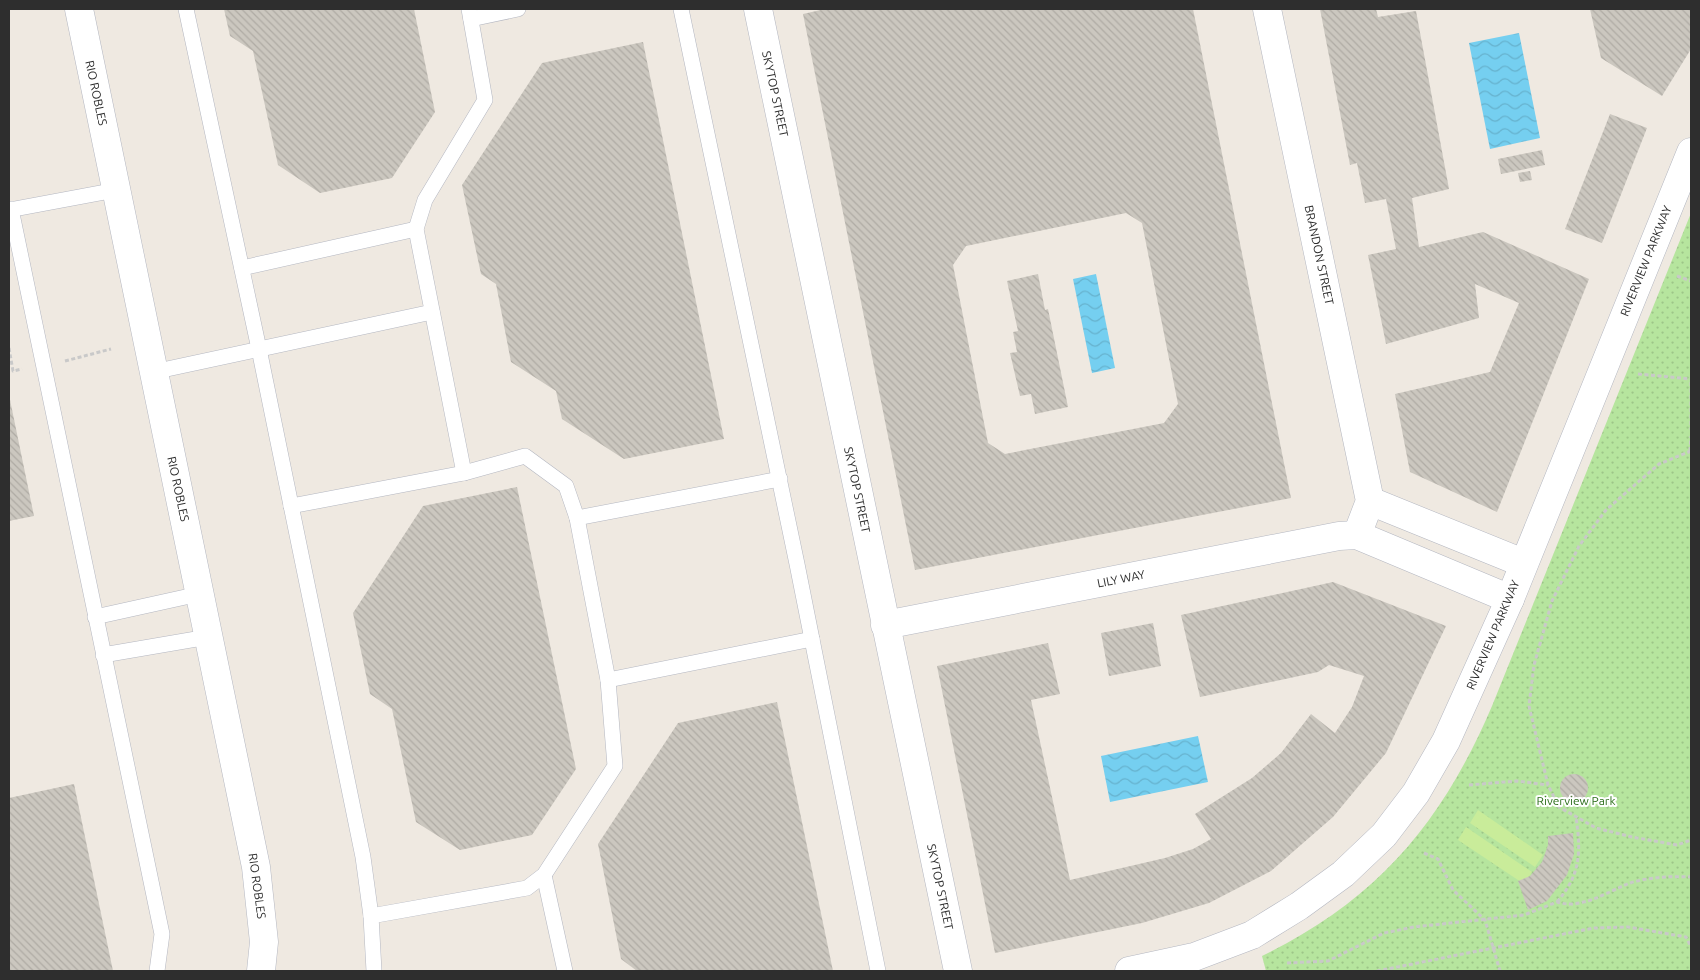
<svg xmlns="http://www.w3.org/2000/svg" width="1700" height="980" viewBox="0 0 1700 980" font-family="Ubuntu,sans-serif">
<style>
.park{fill:url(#park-dots)}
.pitch{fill:#c9ec9a}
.water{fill:url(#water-waves)}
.building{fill:url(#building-back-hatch);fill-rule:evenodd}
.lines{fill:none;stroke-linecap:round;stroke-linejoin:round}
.service-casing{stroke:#b4b7c1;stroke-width:16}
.minor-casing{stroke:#b4b7c1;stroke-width:29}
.tertiary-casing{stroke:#b4b7c1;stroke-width:29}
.path{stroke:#c9c9c9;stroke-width:3;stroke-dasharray:4 2.5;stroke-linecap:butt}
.service{stroke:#fff;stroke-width:15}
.minor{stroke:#fff;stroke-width:28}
.tertiary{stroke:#fff;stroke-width:28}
.labels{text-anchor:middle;stroke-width:4;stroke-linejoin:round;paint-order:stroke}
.street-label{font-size:12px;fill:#2e2e2e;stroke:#fff}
.park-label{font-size:12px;fill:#2c6e1b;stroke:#fff}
</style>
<defs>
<pattern id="park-dots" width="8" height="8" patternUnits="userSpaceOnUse" patternTransform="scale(1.25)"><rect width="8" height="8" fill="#b6e59e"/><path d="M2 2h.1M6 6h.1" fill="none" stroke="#9dc588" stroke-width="1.8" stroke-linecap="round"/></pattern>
<pattern id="water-waves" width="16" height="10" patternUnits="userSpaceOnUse" patternTransform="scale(1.25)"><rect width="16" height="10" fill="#75cff0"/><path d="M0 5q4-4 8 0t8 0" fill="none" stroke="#66b2ce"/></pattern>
<pattern id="building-back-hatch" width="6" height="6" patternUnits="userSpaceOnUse" patternTransform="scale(1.25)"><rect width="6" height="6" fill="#cbc7bf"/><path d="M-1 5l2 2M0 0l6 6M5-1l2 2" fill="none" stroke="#afaba4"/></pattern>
</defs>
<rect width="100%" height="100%" fill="#efe9e1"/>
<!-- park -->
<path class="park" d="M1691,213V971H1266L1262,956C1377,900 1442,823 1492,706Z"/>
<!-- pitch -->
<g class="pitch">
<polygon points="1478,810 1543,855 1535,867 1470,823"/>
<polygon points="1466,827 1532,872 1524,884 1458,840"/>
</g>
<!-- water -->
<g class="water">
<polygon points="1519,33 1540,138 1490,149 1469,43"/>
<polygon points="1096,274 1115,368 1092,373 1073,279"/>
<polygon points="1198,736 1208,782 1110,802 1101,756"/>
</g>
<!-- building -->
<g class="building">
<polygon points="224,9 414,9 435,112 392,178 320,193 278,165 253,51 230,36"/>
<path d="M825,9H1193L1291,498L915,570L803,14ZM1126,213L1142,223L1178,404L1164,423L1005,454L988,443L953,265L966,246Z"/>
<polygon points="1320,9 1376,9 1378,17 1416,11 1449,189 1412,198 1419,247 1483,232 1589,279 1497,512 1410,472 1395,394 1490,372 1519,303 1475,284 1479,318 1386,344 1368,255 1396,249 1386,199 1365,203 1357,163 1350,165"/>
<polygon points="1590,9 1691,9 1691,49 1662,96 1601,58"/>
<polygon points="643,42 724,439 624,459 562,419 556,391 511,362 496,284 481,274 462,185 542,63"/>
<polygon points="1610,114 1647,128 1602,243 1565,229"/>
<polygon points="1542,150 1545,165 1501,174 1498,159"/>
<polygon points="1530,171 1532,180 1520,182 1518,173"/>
<polygon points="1038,274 1045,310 1048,309 1068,407 1035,414 1031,394 1020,396 1010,353 1017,352 1013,332 1018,331 1007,281"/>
<polygon points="9,395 34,516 9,521"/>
<polygon points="517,487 576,769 532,835 460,850 416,822 392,709 370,694 353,613 423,506"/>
<polygon points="1333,582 1446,626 1386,753 1333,817 1271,871 1209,903 1142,923 995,953 937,666 1048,643 1060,694 1031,700 1070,880 1165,858 1193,849 1211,839 1195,814 1252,778 1281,753 1311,714 1335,733 1352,707 1364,676 1329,665 1318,672 1200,697 1181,615"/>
<polygon points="1153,623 1161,666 1109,676 1101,633"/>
<polygon points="777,702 833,971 637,971 621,959 598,844 678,723"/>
<circle cx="1574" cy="788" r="14"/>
<polygon points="74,784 113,971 9,971 9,798"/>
<polygon points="1573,833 1574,854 1567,875 1547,901 1528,910 1518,881 1530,876 1542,862 1548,845 1548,836"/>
</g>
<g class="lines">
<!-- service casing -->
<g class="service-casing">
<g id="service">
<polyline points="186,9 259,349 363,857 371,916 374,971"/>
<polyline points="681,9 797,564 878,971"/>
<polyline points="471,19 518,9"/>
<polyline points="11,209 162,934 157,971"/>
<polyline points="9,210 116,190"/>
<polyline points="242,268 416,229"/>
<polyline points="153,372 432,312"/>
<polyline points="464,473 416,229 425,200 485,100 469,9"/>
<polyline points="291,506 464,473 525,456 566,486 577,518 608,680 615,766 544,875 527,888 371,916"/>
<polyline points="577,518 780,479"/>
<polyline points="95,617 199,594"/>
<polyline points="103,655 208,637"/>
<polyline points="608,680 812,639"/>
<polyline points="544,875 565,971"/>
</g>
</g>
<!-- minor casing -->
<g class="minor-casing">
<g id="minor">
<polyline points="758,9 958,971"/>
<polyline points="1267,9 1370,501 1357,535"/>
<polyline points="1370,501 1523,563"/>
<polyline points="885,625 1339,536 1357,535 1510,599"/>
<polyline points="1129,971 1194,957 1252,935 1299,906 1343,874 1384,835 1416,793 1446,741 1510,599 1691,152"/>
</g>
</g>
<!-- tertiary casing -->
<g class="tertiary-casing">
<polyline id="tertiary" points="79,9 256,867 264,942 261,971"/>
</g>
<!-- path -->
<g class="path">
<polyline points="1677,276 1691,281"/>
<polyline points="9,348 13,371 22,369"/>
<polyline points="65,361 111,349"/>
<polyline points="1638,374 1691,379"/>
<polyline points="1691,382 1691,430"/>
<polyline points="1690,451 1691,436"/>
<polyline points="1691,451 1659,464 1606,510 1579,546 1552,601 1534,665 1529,706 1548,785 1559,807 1596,828 1632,837 1677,845 1691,840"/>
<polyline points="1469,785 1517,781 1548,785"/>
<polyline points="1424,853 1438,859 1453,890 1485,920 1500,971"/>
<path d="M1557,902C1581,874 1581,852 1576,817"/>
<path d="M1287,963L1328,961L1384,933L1414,927L1524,915L1557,902C1581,910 1607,892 1630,883C1649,877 1672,876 1691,877"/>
<polyline points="1377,971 1594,928 1628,927 1686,937 1691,947"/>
</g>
<!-- service -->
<use href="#service" class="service"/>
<!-- minor -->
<use href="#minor" class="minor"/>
<!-- tertiary -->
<use href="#tertiary" class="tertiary"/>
</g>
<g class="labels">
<!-- street labels -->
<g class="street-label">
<text transform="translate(96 93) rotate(78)" y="4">RIO ROBLES</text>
<text transform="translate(775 94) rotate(78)" y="4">SKYTOP STREET</text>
<text transform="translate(1319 255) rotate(78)" y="4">BRANDON STREET</text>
<text transform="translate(1646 261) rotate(-68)" y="4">RIVERVIEW PARKWAY</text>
<text transform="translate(178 489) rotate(78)" y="4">RIO ROBLES</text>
<text transform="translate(857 490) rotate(78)" y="4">SKYTOP STREET</text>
<text transform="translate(1121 579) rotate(-11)" y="4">LILY WAY</text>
<text transform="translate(1493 635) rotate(-67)" y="4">RIVERVIEW PARKWAY</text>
<text transform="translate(257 886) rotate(82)" y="4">RIO ROBLES</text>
<text transform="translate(940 887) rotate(78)" y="4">SKYTOP STREET</text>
</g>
<!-- park labels -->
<g class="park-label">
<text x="1576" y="805">Riverview Park</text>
</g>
</g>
<!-- border -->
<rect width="1700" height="980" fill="none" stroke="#2e2e2e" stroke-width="20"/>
</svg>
